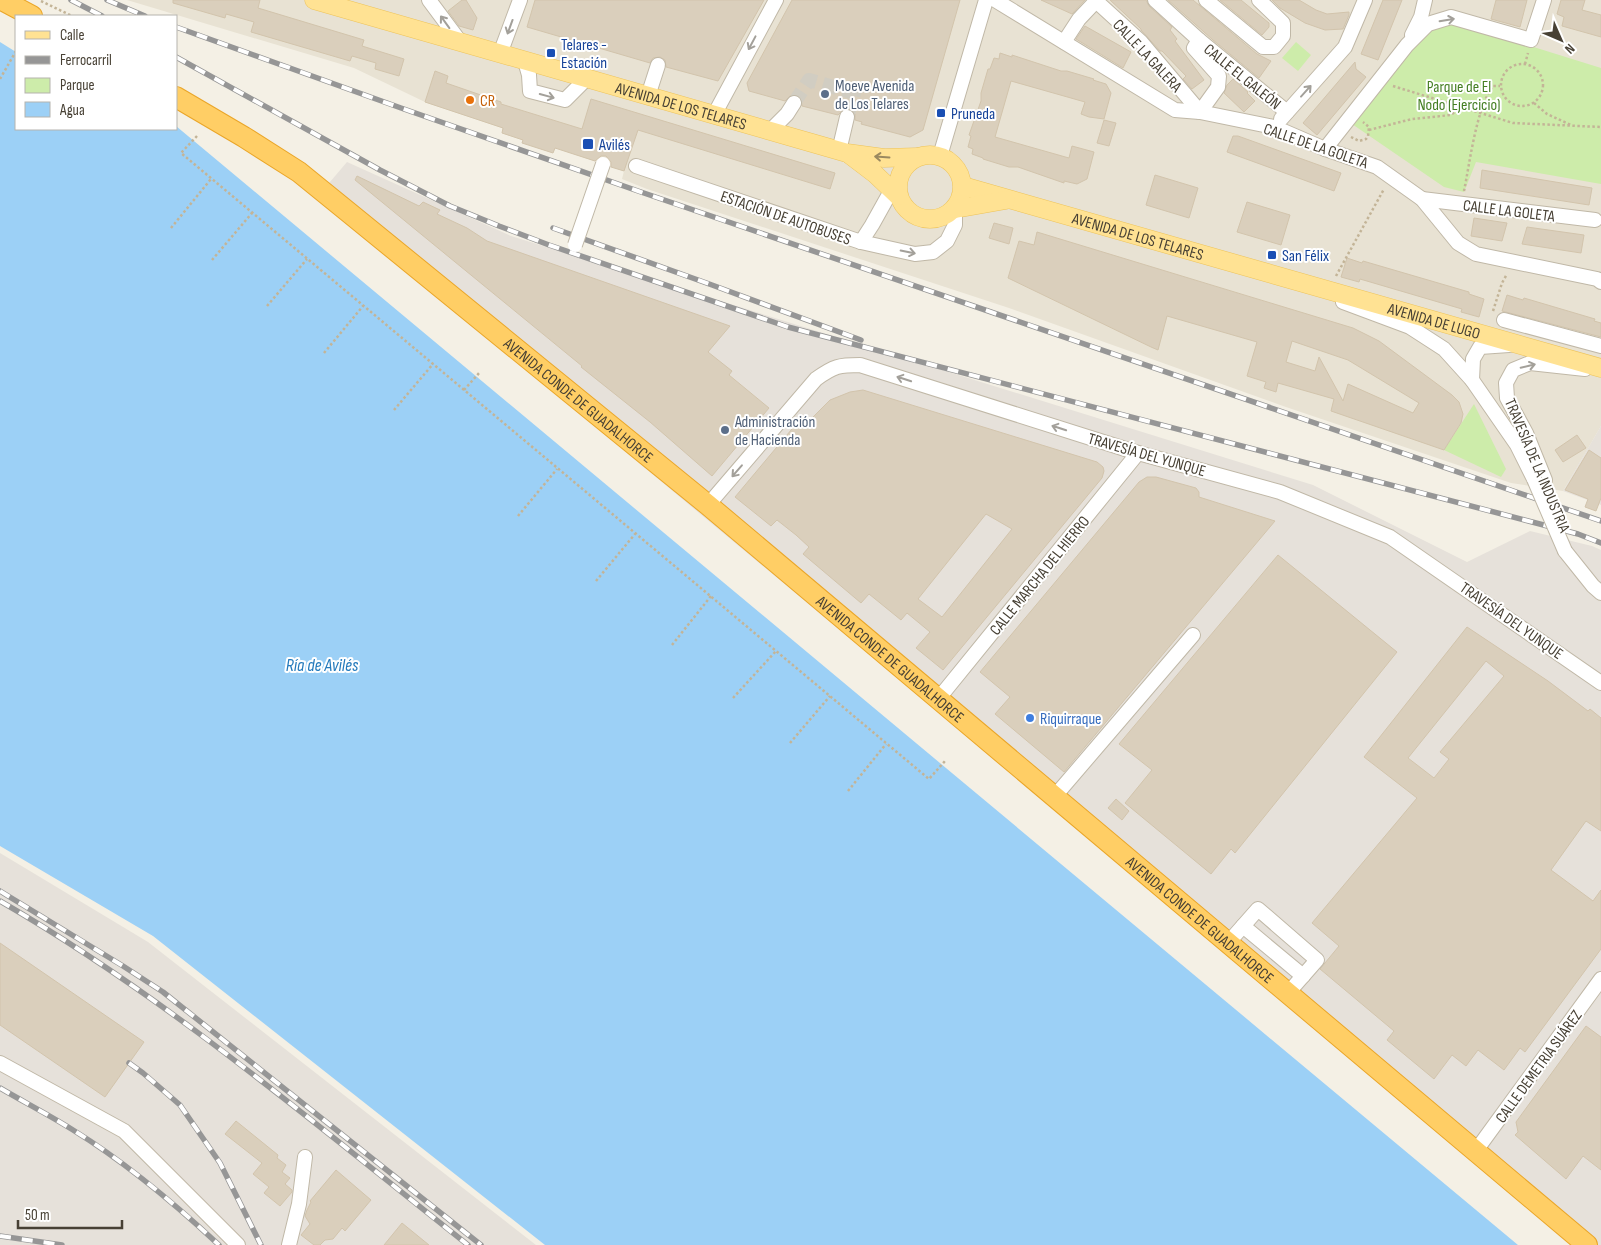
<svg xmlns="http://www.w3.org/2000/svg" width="1601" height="1245" viewBox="0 0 1601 1245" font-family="'Sofia Sans Condensed',sans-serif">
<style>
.residential{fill:#e8e2d3}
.industrial{fill:#e6e1da}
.green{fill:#cdecaa}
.water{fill:#9cd0f6}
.building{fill:#dacfbc;stroke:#d2c4ac;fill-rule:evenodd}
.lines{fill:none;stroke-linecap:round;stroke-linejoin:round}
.minor-tunnel{stroke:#d1cdc2;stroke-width:14;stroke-dasharray:14 7;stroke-linecap:butt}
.minor-casing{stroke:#c0b8a7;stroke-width:16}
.major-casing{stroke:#edc35a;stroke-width:19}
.highway-casing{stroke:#eaa629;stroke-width:22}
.path{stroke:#c3b497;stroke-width:2.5;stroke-dasharray:2.5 2.5;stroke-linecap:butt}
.minor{stroke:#fff;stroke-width:14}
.major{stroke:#ffe293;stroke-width:18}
.highway{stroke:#ffce65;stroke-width:20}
.rail-casing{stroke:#969696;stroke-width:5.5}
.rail{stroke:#fff;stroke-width:4;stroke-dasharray:11;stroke-linecap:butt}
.minor-bridge-casing{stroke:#c0b8a7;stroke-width:16;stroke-linecap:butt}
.minor-bridge{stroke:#fff;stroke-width:14}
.oneway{stroke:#a3a09a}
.oneway2{stroke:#9a895f}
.transit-dot{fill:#1a4fb4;stroke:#fff;stroke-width:2}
.service-dot{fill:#5c6f8a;stroke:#fff;stroke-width:2}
.food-dot{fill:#e8710a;stroke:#fff;stroke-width:2}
.shop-dot{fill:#3f7fe0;stroke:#fff;stroke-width:2}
.labels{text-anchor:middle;stroke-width:4;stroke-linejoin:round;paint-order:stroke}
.transit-label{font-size:16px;fill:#164399;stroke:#fff;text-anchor:start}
.street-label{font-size:16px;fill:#474034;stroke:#fff}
.service-label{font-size:16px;fill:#4e5e75;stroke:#fff;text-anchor:start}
.park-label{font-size:16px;fill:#447e22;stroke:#fff}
.food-label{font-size:16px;fill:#c56008;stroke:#fff;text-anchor:start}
.shop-label{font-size:16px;fill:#366cbe;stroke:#fff;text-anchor:start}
.water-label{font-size:18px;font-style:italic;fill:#247abc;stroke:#fff}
</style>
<rect width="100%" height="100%" fill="#f4f0e5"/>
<!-- residential -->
<polygon class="residential" points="127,0 1601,0 1601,426 1563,491 1511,483 1283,406 1009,308 647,189 622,179 624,171 555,148 553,153 522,143 523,140 502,133 503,128 425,102 354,68"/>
<!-- industrial -->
<g class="industrial">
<polygon points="347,162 511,236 1313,485 1467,562 1530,531 1592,546 1601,550 1601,1245 1579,1245 318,196"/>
<polygon points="1601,426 1601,505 1563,491"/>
<polygon points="0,853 148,942 536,1245 0,1245"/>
</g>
<!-- green -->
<g class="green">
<polygon points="1450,21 1601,68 1601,184 1476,162 1464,192 1444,187 1352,124 1430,27"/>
<polygon points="1296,42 1311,55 1298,71 1282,58"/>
<polygon points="1474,404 1506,469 1501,477 1444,450"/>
</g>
<!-- water -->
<polygon class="water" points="0,42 16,52 16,129 176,129 176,126 1518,1245 545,1245 153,936 0,846"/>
<!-- building -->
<g class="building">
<polygon points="173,0 260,0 258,8 364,40 362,46 404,59 399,76 375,69 376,63 352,56 350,61 251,32 254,22 226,14 225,18 173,3"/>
<polygon points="462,0 466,0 477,18 473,30 459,26 448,11"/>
<polygon points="535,0 764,0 718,81 666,67 665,60 660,57 653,58 650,63 527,27"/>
<polygon points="792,0 960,0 923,130 910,137 861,124 862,122 855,120 855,114 849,109 844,109 838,115 802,106 801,99 795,94 790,96 785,101 749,91 747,83"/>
<polygon points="1041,0 1085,0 1072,14"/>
<polygon points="1110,0 1146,0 1149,6 1172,27 1170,30 1177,39 1175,41 1204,80 1192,89 1183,79 1186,76 1162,51 1160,51 1141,30 1141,29"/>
<polygon points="1168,0 1193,0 1257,54 1271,61 1259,78 1213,40"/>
<polygon points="1220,0 1241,0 1269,23 1269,27 1262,35"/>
<polygon points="1272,0 1299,0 1316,10 1327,14 1349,12 1349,15 1343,29 1325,30 1305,23 1280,8"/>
<polygon points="1383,0 1402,0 1378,60 1361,54"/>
<polygon points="1496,0 1527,0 1520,27 1491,19"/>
<polygon points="1561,0 1585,0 1582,10 1601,15 1601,37 1562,26 1564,17 1557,14"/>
<polygon points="1085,26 1131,52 1123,68 1076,39"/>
<polygon points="1000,53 1012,57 1012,55 1061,71 1067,71 1094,79 1093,80 1106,84 1111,93 1104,119 1089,117 1081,114 1085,102 1011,81 995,137 1069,158 1072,146 1094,152 1087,179 1077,184 1064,181 1064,183 1018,167 1009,167 983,159 983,158 972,154 973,149 968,147 971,136 969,135 981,101 981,93 988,69 990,69 994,58 999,59"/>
<polygon points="1355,62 1356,69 1366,77 1317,135 1303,123"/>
<polygon points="435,71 448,76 446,83 501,102 501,104 582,129 591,99 835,173 830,189 638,130 624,171 611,167 611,162 606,156 601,156 595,161 555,148 553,153 522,143 523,140 502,133 503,128 425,102"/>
<polygon points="1233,79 1248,92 1247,93 1255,101 1244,112 1224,93 1227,85"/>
<polygon points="1104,120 1116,123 1109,146 1097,143"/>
<polygon points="1233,136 1238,136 1341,173 1334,191 1227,152"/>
<polygon points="1482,170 1592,188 1589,205 1480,188"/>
<polygon points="1155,175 1198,188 1189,218 1146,205"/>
<polygon points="357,176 419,206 423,202 440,210 437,214 467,228 487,241 730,326 708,352 732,371 729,375 769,408 712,476 650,422 581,367 582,366 355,180"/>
<polygon points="1247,202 1290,215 1281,245 1237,232"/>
<polygon points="1474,218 1507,223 1502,241 1471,236"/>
<polygon points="994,223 1013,228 1009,244 989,238"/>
<polygon points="1527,227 1584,235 1581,253 1522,244"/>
<path d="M1037,232L1353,328L1379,341L1452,395L1459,402L1463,414L1461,423L1444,450L1331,411L1334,399L1278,383L1276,392L1264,388L1266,382L1247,376L1257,342L1167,316L1158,350L1151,347L1008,278L1019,241L1034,245ZM1292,341L1348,360L1419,403L1413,413L1348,384L1343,401L1319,357L1315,371L1286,362Z"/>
<polygon points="1347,258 1362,263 1363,261 1469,292 1469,294 1484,299 1479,317 1461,312 1462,309 1360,279 1359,282 1341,277"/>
<polygon points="1507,295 1523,300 1524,298 1595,319 1594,321 1601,323 1601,337 1502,311"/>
<path d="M863,390L1097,462L1103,467L1104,471L1102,478L943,670L916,648L930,632L907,613L901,620L869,594L861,603L803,554L809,547L796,535L777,520L771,526L735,497L802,417L808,422L830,400L850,392ZM986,514L1012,529L942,617L918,599Z"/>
<polygon points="1577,435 1586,448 1563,462 1555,450"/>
<polygon points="1589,450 1601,458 1601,498 1596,511 1585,507 1588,499 1565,490"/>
<polygon points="1147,477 1156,477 1196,488 1199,492 1199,497 1275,521 1064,772 995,714 1010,697 980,672 1139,482"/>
<polygon points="1278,555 1397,652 1235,853 1231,849 1211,874 1125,803 1152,770 1119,744"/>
<path d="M1467,627L1548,681L1588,711L1590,709L1601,718V831L1586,821L1551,870L1593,901L1601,890V949L1525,1052L1520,1048L1504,1070L1478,1050L1466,1066L1452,1055L1434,1079L1387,1040L1394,1031L1320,969L1339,946L1312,923L1417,798L1364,757ZM1486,661L1504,676L1440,752L1449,759L1434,778L1408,758Z"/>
<polygon points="1116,799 1129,811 1122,820 1108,808"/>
<polygon points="0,943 144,1042 105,1097 0,1025"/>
<polygon points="1586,1026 1601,1037 1601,1170 1583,1156 1566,1179 1515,1135 1518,1132 1516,1122"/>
<polygon points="236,1121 278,1155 277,1158 286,1165 282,1172 290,1178 285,1184 292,1190 292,1192 280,1206 264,1193 269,1187 253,1174 262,1163 225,1134"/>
<polygon points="336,1170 371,1200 345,1231 342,1228 333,1239 325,1240 320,1245 314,1245 301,1235 310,1224 305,1216 307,1210 311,1202 310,1201"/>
<polygon points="402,1223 429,1245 384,1245"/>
</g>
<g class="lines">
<!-- minor-tunnel -->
<polyline class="minor-tunnel" points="794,103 809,80 854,93 847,117"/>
<!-- minor casing -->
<g class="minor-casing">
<g id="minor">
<polyline points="429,0 461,43"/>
<polyline points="995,0 1175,110 1200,112 1274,127 1325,149 1377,167 1422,199 1458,243 1476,254 1597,279 1601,282"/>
<polyline points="1095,0 1141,42 1200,112 1218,87 1219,76 1194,48 1199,40 1287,112"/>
<polyline points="1155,0 1199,40"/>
<polyline points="1206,0 1263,47 1274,47 1283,36 1283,23 1259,0"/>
<polyline points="1412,35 1421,17 1425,0"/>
<polyline points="1064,42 1079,19 1097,0"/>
<polyline points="500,54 520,0"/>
<polyline points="525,61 529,75 530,91 565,100 586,79"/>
<polyline points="648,96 658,65"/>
<polyline points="714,115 776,0"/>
<polyline points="1281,119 1345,47 1365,0"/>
<polyline points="770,131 787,114 794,103"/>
<polyline points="1325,149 1407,45 1428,24 1451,17 1531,40 1544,0"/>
<polyline points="839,151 847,117"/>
<polyline points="940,156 986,0"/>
<polyline points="636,166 861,242 915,254 933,252 947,241 955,225 955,209"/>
<polyline points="1422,199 1595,220"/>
<polyline points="861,242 872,225 901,173"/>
<polyline points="1343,302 1410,327 1444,349 1472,380 1517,445 1534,479"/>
<polyline points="1504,320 1601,346"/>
<polyline points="1472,380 1473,359 1480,347 1509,345"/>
<polyline points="1545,480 1526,433 1507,398 1506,383 1513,370 1530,363 1585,369"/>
<path d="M708,505L816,379C834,366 839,365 860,365L1138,453L1280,492L1390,537L1601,683"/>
<polyline points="1565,551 1593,586 1601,593"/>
<polyline points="939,698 1138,453"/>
<polyline points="1055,796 1193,635"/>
<polyline points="1243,926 1303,976"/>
<polyline points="1228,943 1258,909 1317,960 1288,993"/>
<polyline points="0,1063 124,1131 238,1245"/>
<polyline points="1475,1152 1601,979"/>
<polyline points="289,1245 299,1204 305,1157"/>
</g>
</g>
<!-- major casing -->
<g class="major-casing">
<g id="major">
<path id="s1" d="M314,0L847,153L884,158L917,157"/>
<circle cx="930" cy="187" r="32"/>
<polyline points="850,155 875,174 898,196"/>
<path id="s2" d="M963,186L1601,368"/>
<polyline points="955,209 1006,200"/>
</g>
</g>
<!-- highway casing -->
<g class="highway-casing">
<g id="highway">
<polyline points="2,0 32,16"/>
<path id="s3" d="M176,97L244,137L299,172L347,211L708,505L1587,1245"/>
</g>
</g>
<!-- path -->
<g class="path">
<polyline points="41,1 72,16"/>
<circle cx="1522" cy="85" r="21"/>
<polyline points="1525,64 1528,53"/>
<polyline points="0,79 16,51"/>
<polyline points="1393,86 1513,123 1601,127"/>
<polyline points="1534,103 1547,114 1571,125"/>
<polyline points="1369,130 1412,119 1451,115 1461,107"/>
<polyline points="197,136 181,153 886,743 929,779 945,761"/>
<polyline points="1351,137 1359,141 1366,139 1368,136 1369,127 1363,122"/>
<path d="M1464,191C1470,162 1476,109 1493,86H1500"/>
<polyline points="171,228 211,179"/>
<polyline points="212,260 252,213"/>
<polyline points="1336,276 1384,189"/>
<polyline points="267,306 307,259"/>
<polyline points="1493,311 1502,283 1507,274"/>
<polyline points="324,353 363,306"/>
<polyline points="464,390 480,372"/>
<polyline points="394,410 433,364"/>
<polyline points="518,516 557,469"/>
<polyline points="596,581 635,534"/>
<polyline points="672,645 711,596"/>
<polyline points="733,698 776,651"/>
<polyline points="790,743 830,696"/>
<polyline points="848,791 886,744"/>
</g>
<!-- minor -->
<use href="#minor" class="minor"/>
<!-- major -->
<use href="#major" class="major"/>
<!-- highway -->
<use href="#highway" class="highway"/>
<!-- rail casing -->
<g class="rail-casing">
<g id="rail">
<polyline points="71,0 102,16"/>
<polyline points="107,0 145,16"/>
<polyline points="176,27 401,108 638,191 1601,521"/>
<polyline points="176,57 380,170 450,206 499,226 549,245 788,327 1536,523 1578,534 1601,543"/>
<polyline points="553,228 712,285 861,340"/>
<polyline points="0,891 123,966 163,992 481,1245"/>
<path d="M0,901C168,998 316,1125 468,1245"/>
<polyline points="129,1063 143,1073 180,1105 220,1163 261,1245"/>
<path d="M0,1088C24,1102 49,1115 73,1130C125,1162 174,1203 219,1245"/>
<polyline points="0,1236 62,1245"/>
</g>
</g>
<!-- rail -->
<use href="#rail" class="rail"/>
<!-- minor-bridge casing -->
<g class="minor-bridge-casing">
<g id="minor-bridge">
<polyline points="575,245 603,164"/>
<polyline points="1534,479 1565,551"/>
</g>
</g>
<!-- minor-bridge -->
<use href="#minor-bridge" class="minor-bridge"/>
</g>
<!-- one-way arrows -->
<defs><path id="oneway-shaft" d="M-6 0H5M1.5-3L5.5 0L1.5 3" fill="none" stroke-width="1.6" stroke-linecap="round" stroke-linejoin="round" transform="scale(1.25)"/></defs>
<g class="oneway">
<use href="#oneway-shaft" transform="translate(1447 20) rotate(-9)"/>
<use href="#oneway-shaft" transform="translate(445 22) rotate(-126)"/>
<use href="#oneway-shaft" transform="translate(510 27) rotate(110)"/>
<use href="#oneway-shaft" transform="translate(752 43) rotate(118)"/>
<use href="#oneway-shaft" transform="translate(1306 91) rotate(-48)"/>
<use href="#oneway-shaft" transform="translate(547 96) rotate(15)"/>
<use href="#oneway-shaft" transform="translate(908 252) rotate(11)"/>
<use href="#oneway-shaft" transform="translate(1528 366) rotate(-13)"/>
<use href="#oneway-shaft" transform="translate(904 379) rotate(-162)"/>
<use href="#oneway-shaft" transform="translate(1059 428) rotate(-162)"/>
<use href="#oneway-shaft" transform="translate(737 471) rotate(131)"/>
</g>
<use class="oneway2" href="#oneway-shaft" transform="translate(882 157) rotate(-176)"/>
<!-- markers -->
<g class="transit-dot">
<rect x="546" y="48" width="10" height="10" rx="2.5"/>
<rect x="936" y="108" width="10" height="10" rx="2.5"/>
<rect x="582" y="138" width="12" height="12" rx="2.5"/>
<rect x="1267" y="250" width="10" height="10" rx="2.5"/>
</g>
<g class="service-dot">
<circle cx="825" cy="94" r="5"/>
<circle cx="725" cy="430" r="5"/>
</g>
<circle class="food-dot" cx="470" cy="100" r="5"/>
<circle class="shop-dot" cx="1030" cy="718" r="5"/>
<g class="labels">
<!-- transit labels -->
<g class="transit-label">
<text x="561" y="50">Telares -<tspan x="561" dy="18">Estación</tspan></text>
<text x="951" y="119">Pruneda</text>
<text x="599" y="150">Avilés</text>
<text x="1282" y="261">San Félix</text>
</g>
<!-- street labels -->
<g class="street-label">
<text transform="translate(1148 55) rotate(47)" y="6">CALLE LA GALERA</text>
<text transform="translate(1243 76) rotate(39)" y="6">CALLE EL GALEÓN</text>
<text dy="6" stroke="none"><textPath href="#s1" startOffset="382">AVENIDA DE LOS TELARES</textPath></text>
<text transform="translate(1316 145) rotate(19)" y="6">CALLE DE LA GOLETA</text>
<text transform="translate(1509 210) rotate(7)" y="6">CALLE LA GOLETA</text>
<text transform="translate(786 217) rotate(19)" y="6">ESTACIÓN DE AUTOBUSES</text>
<text dy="6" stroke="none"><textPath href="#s2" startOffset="182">AVENIDA DE LOS TELARES</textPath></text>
<text dy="6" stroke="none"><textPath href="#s2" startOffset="490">AVENIDA DE LUGO</textPath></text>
<text dy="6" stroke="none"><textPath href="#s3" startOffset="505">AVENIDA CONDE DE GUADALHORCE</textPath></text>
<text transform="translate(1147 454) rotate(16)" y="6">TRAVESÍA DEL YUNQUE</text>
<text transform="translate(1538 465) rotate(67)" y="6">TRAVESÍA DE LA INDUSTRIA</text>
<text transform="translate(1039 575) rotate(-51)" y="6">CALLE MARCHA DEL HIERRO</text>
<text transform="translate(1512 620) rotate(35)" y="6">TRAVESÍA DEL YUNQUE</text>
<text dy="6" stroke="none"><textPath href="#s3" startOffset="910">AVENIDA CONDE DE GUADALHORCE</textPath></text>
<text dy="6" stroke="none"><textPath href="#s3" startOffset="1315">AVENIDA CONDE DE GUADALHORCE</textPath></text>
<text transform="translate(1538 1066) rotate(-54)" y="6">CALLE DEMETRIA SUÁREZ</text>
</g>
<!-- service labels -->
<g class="service-label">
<text x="835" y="91">Moeve Avenida<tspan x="835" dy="18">de Los Telares</tspan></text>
<text x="735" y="427">Administración<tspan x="735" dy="18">de Hacienda</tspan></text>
</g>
<!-- park labels -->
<g class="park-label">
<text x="1459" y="92">Parque de El<tspan x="1459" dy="18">Nodo (Ejercicio)</tspan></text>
</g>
<!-- food labels -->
<g class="food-label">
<text x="480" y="106">CR</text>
</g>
<!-- shop labels -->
<g class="shop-label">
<text x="1040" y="724">Riquirraque</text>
</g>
<!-- water labels -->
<g class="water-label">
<text x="322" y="671">Ría de Avilés</text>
</g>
</g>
<!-- legend -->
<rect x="15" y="15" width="162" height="115" fill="#ffffff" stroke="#b5b3ae"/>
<rect x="25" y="31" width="25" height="8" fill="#ffe293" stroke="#b5b3ae"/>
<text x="60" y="40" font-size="15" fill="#474034">Calle</text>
<rect x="25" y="56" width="25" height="8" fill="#969696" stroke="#b5b3ae"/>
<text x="60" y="65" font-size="15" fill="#474034">Ferrocarril</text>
<rect x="25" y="78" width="25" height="15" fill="#cdecaa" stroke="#b5b3ae"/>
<text x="60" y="90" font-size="15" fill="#474034">Parque</text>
<rect x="25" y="102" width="25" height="15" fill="#9cd0f6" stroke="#b5b3ae"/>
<text x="60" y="115" font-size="15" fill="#474034">Agua</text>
<!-- north arrow -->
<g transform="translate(1561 40) rotate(135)" stroke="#ffffff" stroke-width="4" paint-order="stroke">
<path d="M0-4L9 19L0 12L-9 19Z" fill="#474034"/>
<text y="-8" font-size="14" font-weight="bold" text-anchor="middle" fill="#474034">N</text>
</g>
<!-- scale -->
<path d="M18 1220v8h104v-8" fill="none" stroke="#474034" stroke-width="2.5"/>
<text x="25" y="1220" font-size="15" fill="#474034" stroke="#ffffff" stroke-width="4" paint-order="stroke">50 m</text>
</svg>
